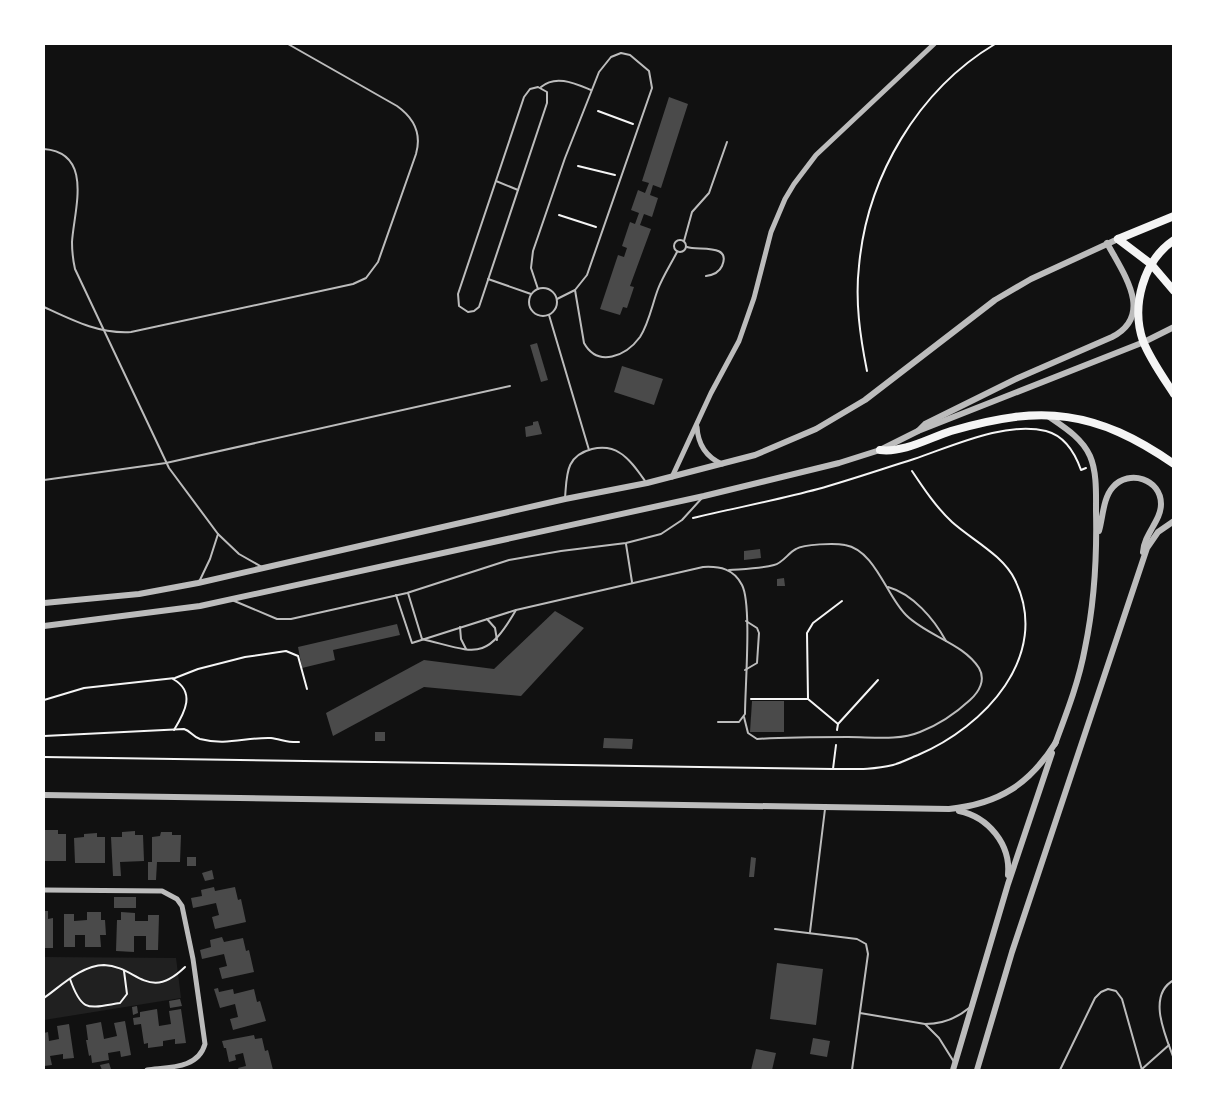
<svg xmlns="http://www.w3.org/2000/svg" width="1217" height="1114" viewBox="0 0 1217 1114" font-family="'Zilla Slab',serif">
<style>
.green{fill:#202020}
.building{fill:#4a4a4a}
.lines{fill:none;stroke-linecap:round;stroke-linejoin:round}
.path{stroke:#f5f5f5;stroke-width:2}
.service{stroke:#bcbcbc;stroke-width:2}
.minor{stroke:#bcbcbc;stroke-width:5}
.tertiary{stroke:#bcbcbc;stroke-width:6}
.primary{stroke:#f5f5f5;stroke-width:8}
</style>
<rect width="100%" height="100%" fill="#111"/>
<!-- green -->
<polygon class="green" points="44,957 176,958 181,998 44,1020"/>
<!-- building -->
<g class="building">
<polygon points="669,97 688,104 661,188 653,185 650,195 658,198 652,217 644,214 640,225 651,229 630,286 634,287 627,308 623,307 620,315 600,309 618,255 624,257 627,248 622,246 630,222 635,224 639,213 631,210 638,190 645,193 649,183 642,181"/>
<polygon points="537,343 548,380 541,382 530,345"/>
<polygon points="622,366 663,379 654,405 614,392"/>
<polygon points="538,421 542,434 526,437 525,427 533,425 533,422"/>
<polygon points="760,549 761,558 744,560 744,551"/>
<polygon points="784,578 785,586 777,586 777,579"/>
<polygon points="555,611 584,628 521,696 424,687 333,736 326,713 424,660 494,669"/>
<polygon points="397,624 400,635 333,650 335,660 302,668 298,647"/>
<polygon points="752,701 784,701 784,732 750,732"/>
<rect x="375" y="732" width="10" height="9"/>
<polygon points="604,738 633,739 632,749 603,748"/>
<polygon points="45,830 58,830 58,834 66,834 66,861 44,861"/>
<polygon points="135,831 135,835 143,835 144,861 120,862 121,876 113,876 111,837 122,837 122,832"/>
<polygon points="161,832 172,832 172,835 181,835 180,862 157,862 156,880 148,880 148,862 152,862 152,837 160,836"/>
<polygon points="97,833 97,837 105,837 105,863 75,863 74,838 84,837 84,834"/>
<rect x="187" y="857" width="9" height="9"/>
<polygon points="751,857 756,858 754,877 749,877"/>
<polygon points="212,870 214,879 205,881 202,873"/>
<polygon points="214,887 215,891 235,887 238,900 241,899 246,922 215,929 212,917 219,915 216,903 193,908 191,898 202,896 201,890"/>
<rect x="114" y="897" width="22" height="11"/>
<polygon points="44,911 48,911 48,919 53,918 53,948 44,948"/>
<polygon points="87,912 101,912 101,920 105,920 106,935 100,935 101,947 85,947 85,935 75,935 75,947 64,947 64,914 74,914 74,921 87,920"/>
<polygon points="121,912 135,913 135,921 148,921 148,915 159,915 158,950 146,950 146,936 134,936 134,952 116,951 117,920 121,920"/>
<polygon points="222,937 224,942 243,938 246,951 249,950 254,972 222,979 219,968 227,966 224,954 202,959 200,950 211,947 210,940"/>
<polygon points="777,963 823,969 816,1025 770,1019"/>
<polygon points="218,988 219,992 233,989 234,994 254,989 257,1002 260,1001 266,1021 233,1030 230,1019 238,1017 235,1004 220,1008 214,989"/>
<polygon points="180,999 182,1006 170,1008 169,1001"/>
<polygon points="137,1006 138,1013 133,1015 132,1007"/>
<polygon points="157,1009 159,1026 171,1024 169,1011 181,1009 186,1043 175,1044 175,1039 163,1041 163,1046 148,1048 148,1043 144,1044 141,1024 134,1025 133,1018 140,1017 140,1012"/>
<polygon points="125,1021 131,1055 121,1057 120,1051 108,1053 109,1060 92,1063 91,1055 89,1056 86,1040 88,1040 86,1025 101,1022 104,1039 117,1036 114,1023"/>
<polygon points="69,1024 74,1058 63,1059 63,1054 50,1056 52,1065 44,1066 44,1033 48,1032 49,1041 59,1039 57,1026"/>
<polygon points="254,1035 255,1039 262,1038 265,1051 268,1050 273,1070 239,1070 238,1068 246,1066 243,1053 235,1055 236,1060 229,1062 226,1048 224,1048 222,1041"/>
<polygon points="813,1038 830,1041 827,1057 810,1054"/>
<polygon points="756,1049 776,1053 772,1070 751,1070"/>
<polygon points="109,1063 111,1069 102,1070 100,1065"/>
</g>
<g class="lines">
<!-- path -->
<g class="path">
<polyline points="598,111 633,124"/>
<polyline points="578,166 615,175"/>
<polyline points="559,215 596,227"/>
<path d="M867,371C860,336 855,301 859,266C867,177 918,90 995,44"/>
<path d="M693,518C735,508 777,500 818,489C850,480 882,469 914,459C953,446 1005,421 1046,431C1065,436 1075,453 1081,470L1086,468"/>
<path d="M173,679C196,692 185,712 174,730"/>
<polyline points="751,699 808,699"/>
<polyline points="44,700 84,688 175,678 198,669 245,657 286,651 298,656 307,689"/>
<polyline points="838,724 878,680"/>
<polyline points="837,730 838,724 808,699 807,633 813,623 842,601"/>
<path d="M44,736L184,729C191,731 193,737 200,739C227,746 246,737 271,738C280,739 289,743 299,742"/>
<path d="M44,757L833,769C853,769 873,770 893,765C901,763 910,758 918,755C984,727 1052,656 1015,580C1003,555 972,540 952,522C936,507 924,489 912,471"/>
<polyline points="833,769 836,745"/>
<path d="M70,979C82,1013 88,1008 120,1003L127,994L124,971"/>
<path d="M44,998C61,986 82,965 104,965C137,966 148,1003 185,967"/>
</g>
<!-- service -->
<g class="service">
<polygon points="538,87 547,92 547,103 479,307 474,311 468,312 459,306 458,294 524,97 530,89"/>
<path d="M541,87C556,74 576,84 591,90"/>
<path d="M44,149C94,153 74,210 72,242C72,251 73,260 75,269L169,468L218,534L239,554L262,567"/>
<polyline points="496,181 518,190"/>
<circle cx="680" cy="246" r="6"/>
<polyline points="684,241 692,212 709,193 727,142"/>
<path d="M687,247C698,251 732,243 722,266C719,273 713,275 706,276"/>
<polyline points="488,279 531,294"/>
<circle cx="543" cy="302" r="14"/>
<polyline points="538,289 531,268 533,251 565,158 599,72 611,57 621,53 630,55 649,71 652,88 587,275 575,290 557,299"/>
<path d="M575,290L584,343C598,368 626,356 640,337C649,323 652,305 658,289C663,276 671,264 677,252"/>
<path d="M44,307C72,320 99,334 131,332L353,284L366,278L378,262L416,154C422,133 414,118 397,106L288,44"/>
<polyline points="549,315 589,450"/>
<polyline points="44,480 166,463 510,386"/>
<path d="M565,498C567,475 565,456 592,449C601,447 611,447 620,453C630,459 638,471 645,481"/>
<polyline points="626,544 632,582"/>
<path d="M729,570C743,569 760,569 774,565C783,563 788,553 796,549C804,544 835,543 845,545C875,550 887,597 906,615C927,636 963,643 979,668C986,680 979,692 970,700C956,713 938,725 920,732C898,741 872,737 848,737C818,737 787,737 757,739L748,733L744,717"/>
<polyline points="199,582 210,559 218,534"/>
<path d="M888,587C913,594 934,619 946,641"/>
<path d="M408,593L422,639C476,652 485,663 516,610"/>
<path d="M396,595L412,643L516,610L703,567C720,566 734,569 742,585C752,604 745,688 745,714L739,722H718"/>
<polyline points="232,600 277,619 291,619 407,593 509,560 561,551 626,543 661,534 682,520 702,498"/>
<polyline points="487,619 495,628 497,640"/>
<polyline points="460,627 461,639 466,649"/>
<polyline points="745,670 757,663 759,633 757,628 746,621"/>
<polyline points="775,929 857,939 866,944 868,954 852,1070"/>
<polyline points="810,932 825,809"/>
<path d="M1174,980C1146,995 1166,1037 1174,1059"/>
<path d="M860,1013L925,1024C941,1024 956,1019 969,1008"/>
<polyline points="925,1024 939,1038 954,1062"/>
<polyline points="1142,1069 1169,1045"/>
<polyline points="1060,1070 1095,998 1101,992 1108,989 1116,991 1122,999 1142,1070"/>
</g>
<!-- minor -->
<g class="minor">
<path d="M697,427C698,444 706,457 722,464"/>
<polyline points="672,477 711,393 739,341 754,298 771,232 785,199 794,184 816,155 934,44"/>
<path d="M44,890L162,891L177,899L182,906L193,959L205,1044C198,1069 169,1067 147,1070"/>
</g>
<!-- tertiary -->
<g class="tertiary">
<path d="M1048,416C1064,427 1082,438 1090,456C1097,472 1096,494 1096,511C1097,555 1094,605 1085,648C1079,681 1067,712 1055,744"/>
<path d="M918,431L925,424L1018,378L1112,337C1155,315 1123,273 1107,243"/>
<path d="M1099,531C1103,517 1103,498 1113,487C1129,469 1161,479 1161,504C1161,521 1144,534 1143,552"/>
<polyline points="44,603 139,594 198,583 565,499 647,483 755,455 816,429 865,400 995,300 1031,279 1118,239"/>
<polyline points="44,626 200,606 704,496 839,463 880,450 918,431 1144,342 1174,327"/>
<path d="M44,795L949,809C999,804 1030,784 1056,742"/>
<path d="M959,811C988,817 1011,844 1008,875"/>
<polyline points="953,1070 1008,884 1052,753"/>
<polyline points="977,1070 1012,952 1147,548 1158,532 1174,521"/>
</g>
<!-- primary -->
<g class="primary">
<polyline points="1118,239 1151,264 1174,291"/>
<polyline points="1118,239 1174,216"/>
<path d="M1174,240C1143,261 1131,306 1143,341C1150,359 1163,377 1174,394"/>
<path d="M880,450C904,453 929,438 951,431C1042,404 1096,410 1174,464"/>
</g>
</g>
<!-- border -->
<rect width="1217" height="1114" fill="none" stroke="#ffffff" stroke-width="90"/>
</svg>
